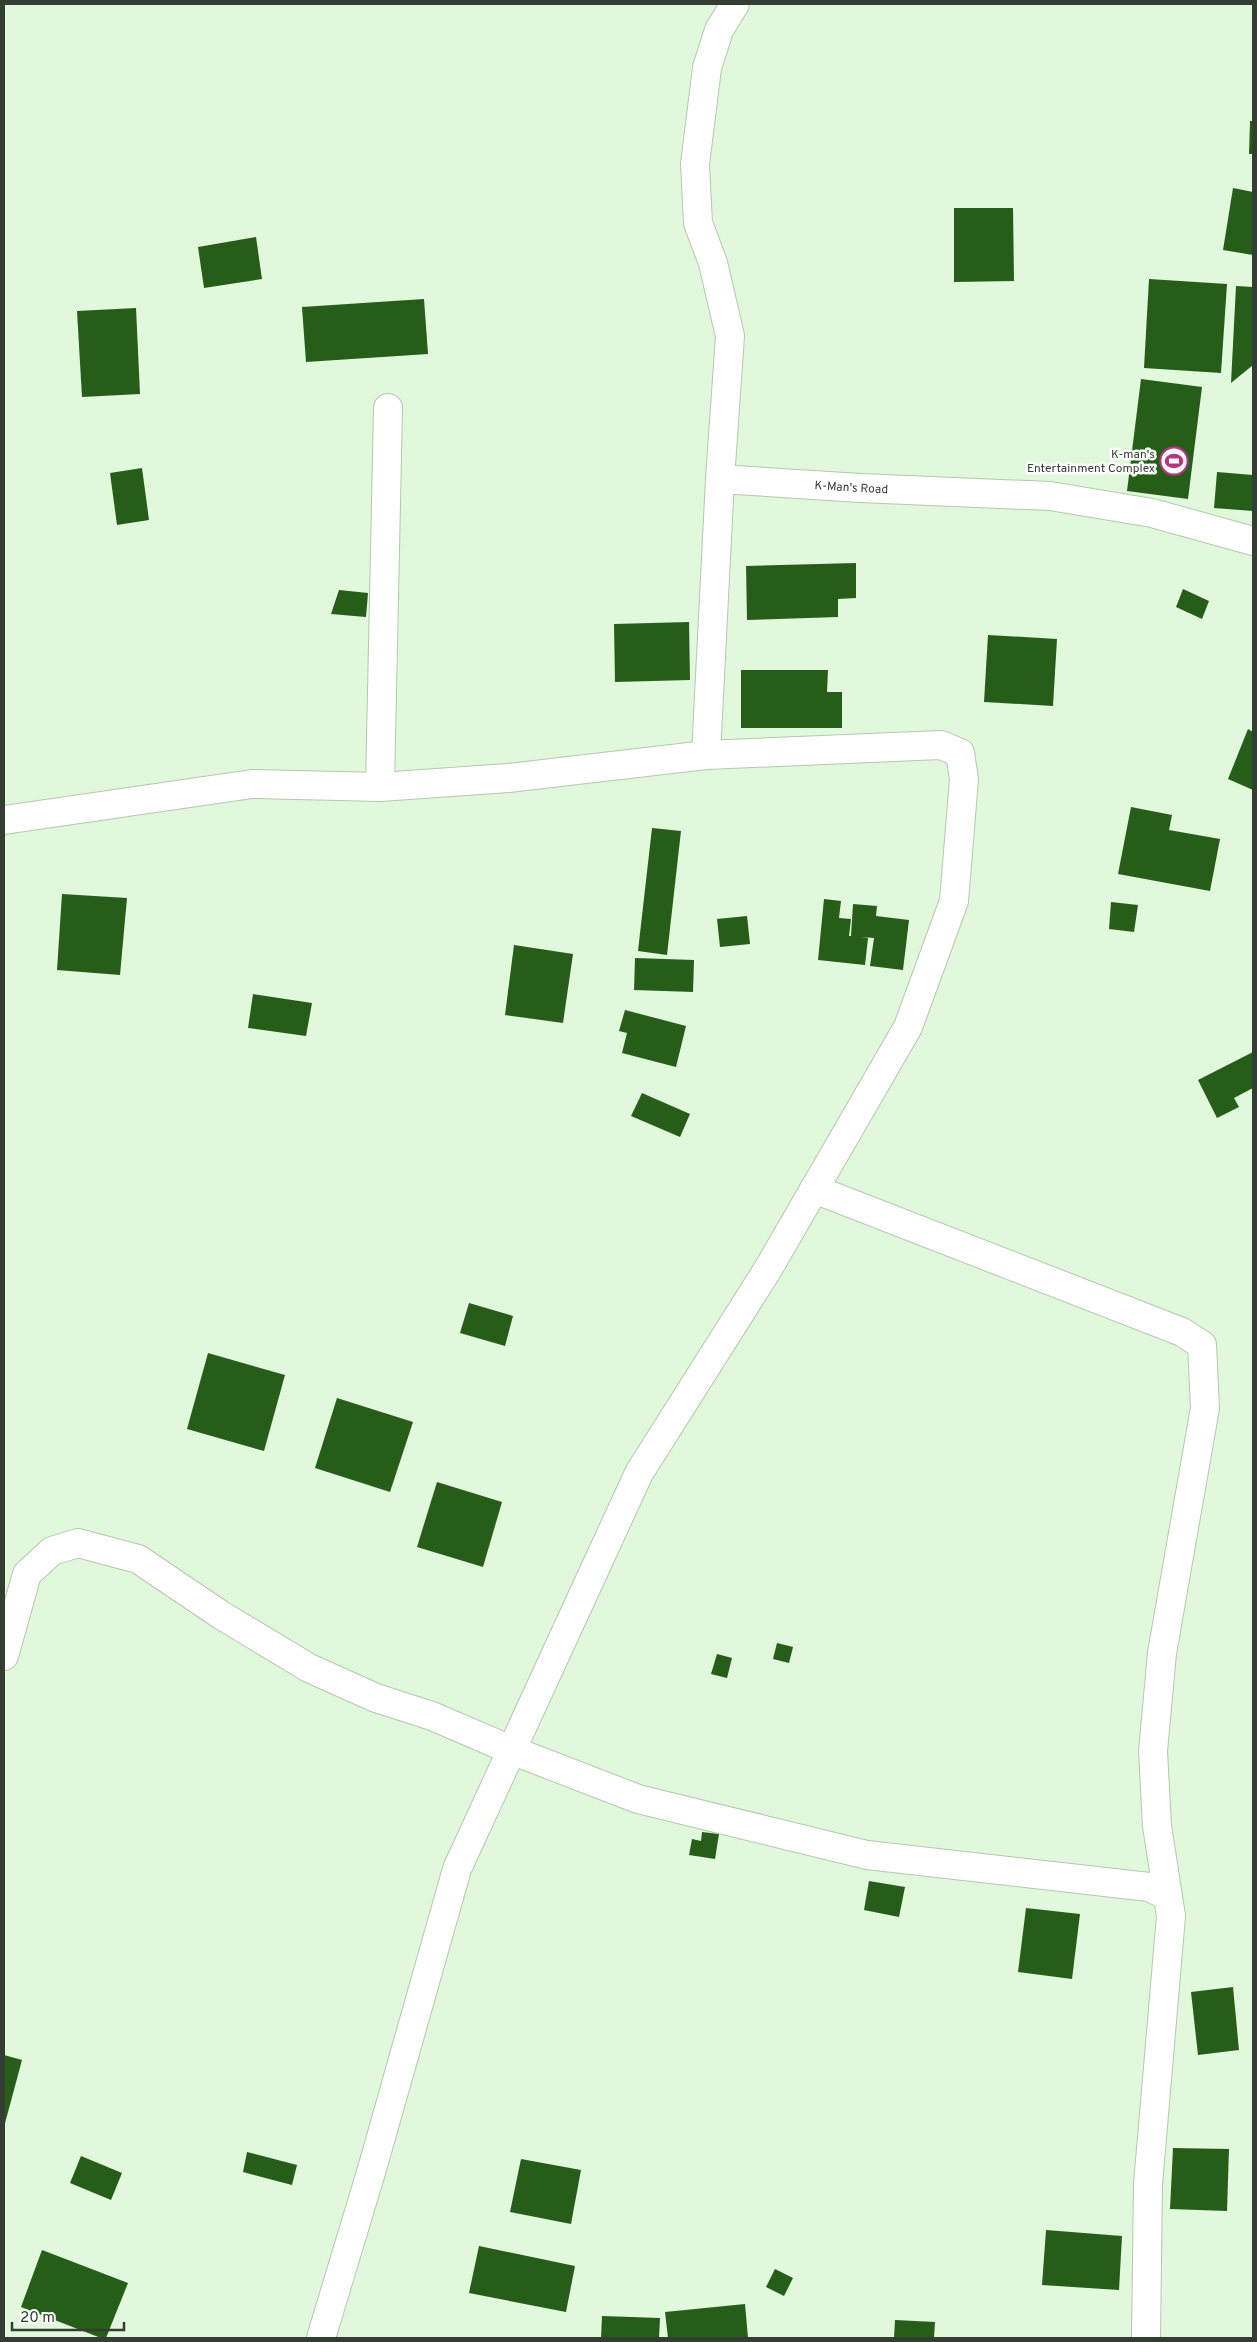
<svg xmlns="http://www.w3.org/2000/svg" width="1257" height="2342" viewBox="0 0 1257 2342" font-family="Overpass,sans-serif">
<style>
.building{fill:#265d19}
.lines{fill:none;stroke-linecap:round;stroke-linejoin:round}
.minor-casing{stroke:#b3c9ae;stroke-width:30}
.minor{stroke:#fff;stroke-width:28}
.labels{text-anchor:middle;stroke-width:5;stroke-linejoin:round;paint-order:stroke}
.poi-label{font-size:12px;fill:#343d32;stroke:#fafff9;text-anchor:end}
.street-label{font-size:12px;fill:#343d32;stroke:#fafff9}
</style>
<rect width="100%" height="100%" fill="#e1f8dc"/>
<!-- building -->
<g class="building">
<polygon points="1250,121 1253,121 1253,154 1249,154"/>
<polygon points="1233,188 1253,192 1253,255 1223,250"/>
<polygon points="954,208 1013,208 1014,281 954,282"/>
<polygon points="256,237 262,279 204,288 198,247"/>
<polygon points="1149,279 1227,284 1221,373 1144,368"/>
<polygon points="1236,286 1253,287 1253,365 1231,383"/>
<polygon points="424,299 428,354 306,362 302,307"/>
<polygon points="136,308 140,394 82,397 77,311"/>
<polygon points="1141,379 1202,387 1188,499 1127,491"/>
<polygon points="142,468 149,520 117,525 110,473"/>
<polygon points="1217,472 1253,475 1253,511 1214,508"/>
<polygon points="856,563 856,598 838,599 838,617 747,620 746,566"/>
<polygon points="1183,589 1209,601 1202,619 1176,607"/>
<polygon points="339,590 368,593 366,617 331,614"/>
<polygon points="689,622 690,680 615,682 614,624"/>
<polygon points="988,635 1057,639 1053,706 984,702"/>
<polygon points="741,670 828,670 827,692 842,692 842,728 741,728"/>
<polygon points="1248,729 1253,732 1253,790 1228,779"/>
<polygon points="1131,807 1172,815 1169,830 1220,839 1210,891 1118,874"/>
<polygon points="652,828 681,831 667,955 638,951"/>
<polygon points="62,894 127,898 120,975 57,970"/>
<polygon points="824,899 841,901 839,918 851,919 849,936 851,936 853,904 877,906 876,916 909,920 903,970 870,966 874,938 860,937 868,938 865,965 818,960"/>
<polygon points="1111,902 1138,905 1134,932 1109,929"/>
<polygon points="747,916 750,944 720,947 717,919"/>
<polygon points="514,945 573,954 563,1023 505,1015"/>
<polygon points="635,958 694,960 693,992 634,990"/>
<polygon points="253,994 312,1003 306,1036 248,1028"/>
<polygon points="625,1010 686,1026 676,1067 622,1053 627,1033 619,1031"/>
<polygon points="1253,1052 1253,1088 1234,1098 1239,1107 1217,1118 1198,1080"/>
<polygon points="642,1093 690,1114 680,1137 631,1116"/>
<polygon points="469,1303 513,1316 505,1346 460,1333"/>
<polygon points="208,1353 285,1375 264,1451 187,1429"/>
<polygon points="337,1398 413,1422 390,1492 315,1468"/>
<polygon points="437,1482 502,1502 483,1567 417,1547"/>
<polygon points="777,1643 793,1647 789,1663 773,1659"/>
<polygon points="717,1654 732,1658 727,1678 711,1674"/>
<polygon points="702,1832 719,1834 715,1859 689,1855 692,1839 701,1841"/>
<polygon points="869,1881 905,1887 899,1917 864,1910"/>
<polygon points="1026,1908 1080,1914 1072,1979 1018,1972"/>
<polygon points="1233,1987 1239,2050 1198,2055 1191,1992"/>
<polygon points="4,2055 22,2060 4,2127"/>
<polygon points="1173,2148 1229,2149 1227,2211 1170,2209"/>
<polygon points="247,2152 297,2165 292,2185 243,2172"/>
<polygon points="81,2156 122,2173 111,2200 70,2183"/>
<polygon points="521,2159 581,2170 571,2224 510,2212"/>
<polygon points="1046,2230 1122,2236 1119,2290 1042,2285"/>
<polygon points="479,2246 575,2266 566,2312 469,2293"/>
<polygon points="42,2250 128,2283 106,2338 101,2338 21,2307"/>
<polygon points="775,2269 793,2278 784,2296 766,2287"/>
<polygon points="745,2304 748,2338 668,2338 665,2312"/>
<polygon points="602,2316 660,2318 659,2338 601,2338"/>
<polygon points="895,2320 935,2322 934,2338 894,2338"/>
</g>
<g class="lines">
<!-- minor casing -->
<g class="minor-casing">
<g id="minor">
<polyline points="720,479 730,336 713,263 698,223 695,164 707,68 719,30 735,4"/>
<path id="s1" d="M706,755L720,479L860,488L1050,496L1152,513L1253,541"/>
<polyline points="380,787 388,408"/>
<polyline points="4,820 252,784 380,787 508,778 706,755 941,745 960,753 964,779 954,901 908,1027 768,1269 639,1473 457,1869 372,2169 321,2338"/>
<polyline points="814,1189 1182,1332 1202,1345 1205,1408 1162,1653 1153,1751 1157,1826 1171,1916 1148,2184 1146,2338"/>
<polyline points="4,1656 27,1574 52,1551 78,1543 138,1559 221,1615 309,1668 376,1698 432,1716 511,1750 638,1799 867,1855 1149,1887 1168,1896"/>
</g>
</g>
<!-- minor -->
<use href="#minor" class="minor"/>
</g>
<!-- icons -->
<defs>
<g id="stadium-ring" transform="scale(1.4375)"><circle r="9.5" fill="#fafff9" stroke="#b7357e" stroke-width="1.5"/><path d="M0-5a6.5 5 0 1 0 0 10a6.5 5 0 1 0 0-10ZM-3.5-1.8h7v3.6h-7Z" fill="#b7357e"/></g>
</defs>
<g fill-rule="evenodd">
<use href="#stadium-ring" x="1174" y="461"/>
</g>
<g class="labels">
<!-- poi labels -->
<g class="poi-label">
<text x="1155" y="458">K-man's<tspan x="1155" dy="14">Entertainment Complex</tspan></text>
</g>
<!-- street labels -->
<g class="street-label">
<text dy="4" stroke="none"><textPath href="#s1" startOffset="408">K-Man's Road</textPath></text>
</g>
</g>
<!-- border -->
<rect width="1257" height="2342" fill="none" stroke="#343d32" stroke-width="10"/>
<!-- scale -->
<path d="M12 2322v8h112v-8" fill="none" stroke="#343d32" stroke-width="2.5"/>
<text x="20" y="2322" font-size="15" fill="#343d32" stroke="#fafff9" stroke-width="4" paint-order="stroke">20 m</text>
</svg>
